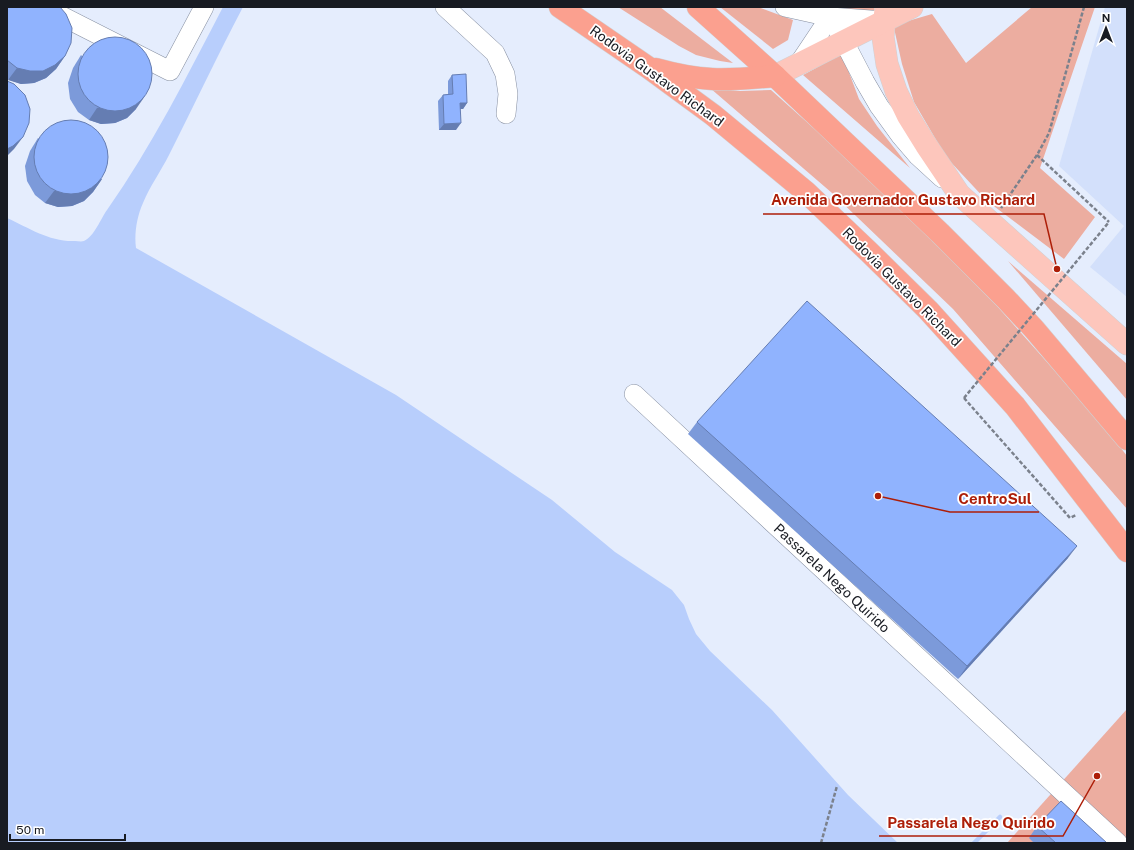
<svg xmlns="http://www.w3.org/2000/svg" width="1134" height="850" viewBox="0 0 1134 850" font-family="'Public Sans',sans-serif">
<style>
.built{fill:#d3e0fb}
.green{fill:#ecada0}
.water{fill:#b8cefc}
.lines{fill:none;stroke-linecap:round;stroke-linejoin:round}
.stream{stroke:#b8cefc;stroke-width:4.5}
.minor-casing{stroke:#858ea0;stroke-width:20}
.major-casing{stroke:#d1d1d3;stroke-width:23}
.highway-casing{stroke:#d1d1d3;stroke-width:23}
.path{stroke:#7b818c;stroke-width:2.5;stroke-dasharray:4 2;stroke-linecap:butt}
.minor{stroke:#fff;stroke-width:19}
.major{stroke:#fdc6bc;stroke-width:22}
.highway{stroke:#fba08f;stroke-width:22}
.path-bridge{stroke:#7b818c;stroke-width:2.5;stroke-dasharray:4 2;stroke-linecap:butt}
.wall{fill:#7c9ada}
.shaded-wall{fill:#657db2}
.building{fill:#90b3fe;stroke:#657db2}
.labels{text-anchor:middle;stroke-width:3.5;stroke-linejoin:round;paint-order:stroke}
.street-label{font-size:14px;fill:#181b22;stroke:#fff}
.leader{fill:none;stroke:#ad1e08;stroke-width:1.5}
.callout-dot{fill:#ad1e08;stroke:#fff;stroke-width:1.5}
.callout-label{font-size:15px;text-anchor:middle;font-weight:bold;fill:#ad1e08;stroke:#fff;stroke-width:3.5;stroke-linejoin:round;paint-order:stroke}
</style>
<rect width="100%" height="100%" fill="#e5edfd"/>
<!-- built -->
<polygon class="built" points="1105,7 1127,7 1127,297 1090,267 1124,226 1059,166"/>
<!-- green -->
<g class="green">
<polygon points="618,7 660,7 733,63 720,61 696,55 679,46"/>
<polygon points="720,7 758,7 793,20 788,40 773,49"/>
<polygon points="842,7 874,7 875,11 845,13"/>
<polygon points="1032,7 1095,7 1040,168 1095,217 1064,259 987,201 946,157 914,102 902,64 894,28 908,21 932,14 966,63"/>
<polygon points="842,54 859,99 877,126 910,168 803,75"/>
<polygon points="710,88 740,91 771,90 884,191 997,306 1104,426 1127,456 1127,509 953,309 832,193"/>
<polygon points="1008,261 1127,364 1127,400"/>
<polygon points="1127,709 1127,843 1007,843"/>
</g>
<!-- water -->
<path class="water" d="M223,7H243C217,56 194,106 169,155C161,171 150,186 143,203C137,216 134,234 136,248L396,395L552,500L615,552L672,590L684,605L689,619L696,634L710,651L772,710L848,795L898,843H7V218C29,228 50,242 75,241C78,241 81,242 84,241C94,237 101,218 107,210C152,146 187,76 223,7Z"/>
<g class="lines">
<!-- stream -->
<polyline class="stream" points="974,843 1000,817"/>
<!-- minor casing -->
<g class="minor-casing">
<g id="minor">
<polyline points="44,7 170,71 204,7"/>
<polyline points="445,7 495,53 505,74 508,94 506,114"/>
<polyline points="785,7 830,17 884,21"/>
<polyline points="826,7 865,82 879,106 900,135 918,156 942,178"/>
<polyline points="798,65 830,17"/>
<polyline points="634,394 1118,843"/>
</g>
</g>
<!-- major casing -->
<g class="major-casing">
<g id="major">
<polyline points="886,7 884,21 883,37 887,64 896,91 908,116 926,145 959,194 1127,344"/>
<polyline points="775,76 912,7"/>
</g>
</g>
<!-- highway casing -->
<g class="highway-casing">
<g id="highway">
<polyline points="560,7 649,68 713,115 806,192 869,252 928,310 1015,406 1127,551"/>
<polyline points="698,7 775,76 940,233 1006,299 1034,329 1127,439"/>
<path d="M656,69C674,74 693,78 712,79C733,80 754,78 775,76"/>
</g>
</g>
<!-- path -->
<g class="path">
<polyline points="1037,155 1109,222"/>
<polyline points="1001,208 1037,155 1049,133 1084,7"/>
<polyline points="964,398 1070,518 1076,515"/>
<polyline points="821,843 837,786"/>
</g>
<!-- minor -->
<use href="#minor" class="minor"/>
<!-- major -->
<use href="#major" class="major"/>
<!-- highway -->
<use href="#highway" class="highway"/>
<!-- path-bridge -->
<polyline class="path-bridge" points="964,398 1109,222"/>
</g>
<!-- wall -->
<g class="wall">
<polygon points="7,9 65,56 56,69 46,78 34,83 21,84 7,79"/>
<polygon points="81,55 136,109 127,118 115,123 101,124 89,120 78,112 70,99 68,83 73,68"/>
<polygon points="452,75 467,103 463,109 460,109 456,130 439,130 438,101 443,95 448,94 448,81"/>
<polygon points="38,138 102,179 93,192 84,201 72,206 58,207 45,203 35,195 27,181 25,166 30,151"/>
<polygon points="697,422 1068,558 958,679 688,434"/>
<polygon points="1037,826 1107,843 1034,843 1029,838"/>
</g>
<!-- shaded-wall -->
<g class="shaded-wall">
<polygon points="65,56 56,69 46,78 34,83 21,84 8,80 17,68"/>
<polygon points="145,96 136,109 127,118 115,123 101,124 89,120 97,108"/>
<polygon points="460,103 467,103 463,109 455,109"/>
<polygon points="461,123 456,130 439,130 444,124"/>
<polygon points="23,137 14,149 7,156 7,149"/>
<polygon points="102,179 93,192 84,201 72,206 58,207 45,203 54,191"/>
<polygon points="1077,546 1068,558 958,679 967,666"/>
</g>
<!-- building -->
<g class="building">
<polygon points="8,7 60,7 66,14 72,28 71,43 65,56 55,65 43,71 30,71 17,68 7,60 7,9"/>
<circle cx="115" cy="74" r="37"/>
<polygon points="466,74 467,103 460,103 461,123 444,124 443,95 453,94 452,75"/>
<polygon points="7,81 14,84 25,95 30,109 29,123 23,137 13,146 7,149"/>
<circle cx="71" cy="157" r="37"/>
<polygon points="807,301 1077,546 967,666 697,422"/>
<polygon points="1061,801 1107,843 1056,843 1037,826"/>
</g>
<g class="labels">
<!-- street labels -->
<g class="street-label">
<text transform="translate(657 76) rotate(36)" y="5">Rodovia Gustavo Richard</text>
<text transform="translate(902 287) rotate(45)" y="5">Rodovia Gustavo Richard</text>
<text transform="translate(832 578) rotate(43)" y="5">Passarela Nego Quirido</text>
</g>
</g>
<!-- callouts -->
<path class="leader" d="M1057 269L1044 214H763M878 496L950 512H1039M1097 776L1063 836H879"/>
<g class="callout-dot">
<circle cx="1057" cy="269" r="4"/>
<circle cx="878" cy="496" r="4"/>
<circle cx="1097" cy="776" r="4"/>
</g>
<g class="callout-label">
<text x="903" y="205">Avenida Governador Gustavo Richard</text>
<text x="995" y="504">CentroSul</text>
<text x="971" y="828">Passarela Nego Quirido</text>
</g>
<!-- border -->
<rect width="1134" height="850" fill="none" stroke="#181b22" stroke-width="16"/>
<!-- north arrow -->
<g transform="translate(1106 28)" stroke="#ffffff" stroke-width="3" paint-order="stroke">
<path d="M0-3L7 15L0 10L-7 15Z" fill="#181b22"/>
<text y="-6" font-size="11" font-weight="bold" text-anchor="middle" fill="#181b22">N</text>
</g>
<!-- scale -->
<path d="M10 834v6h115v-6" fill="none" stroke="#181b22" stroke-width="2"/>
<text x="16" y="834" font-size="12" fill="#181b22" stroke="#ffffff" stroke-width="3" paint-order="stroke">50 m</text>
</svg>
